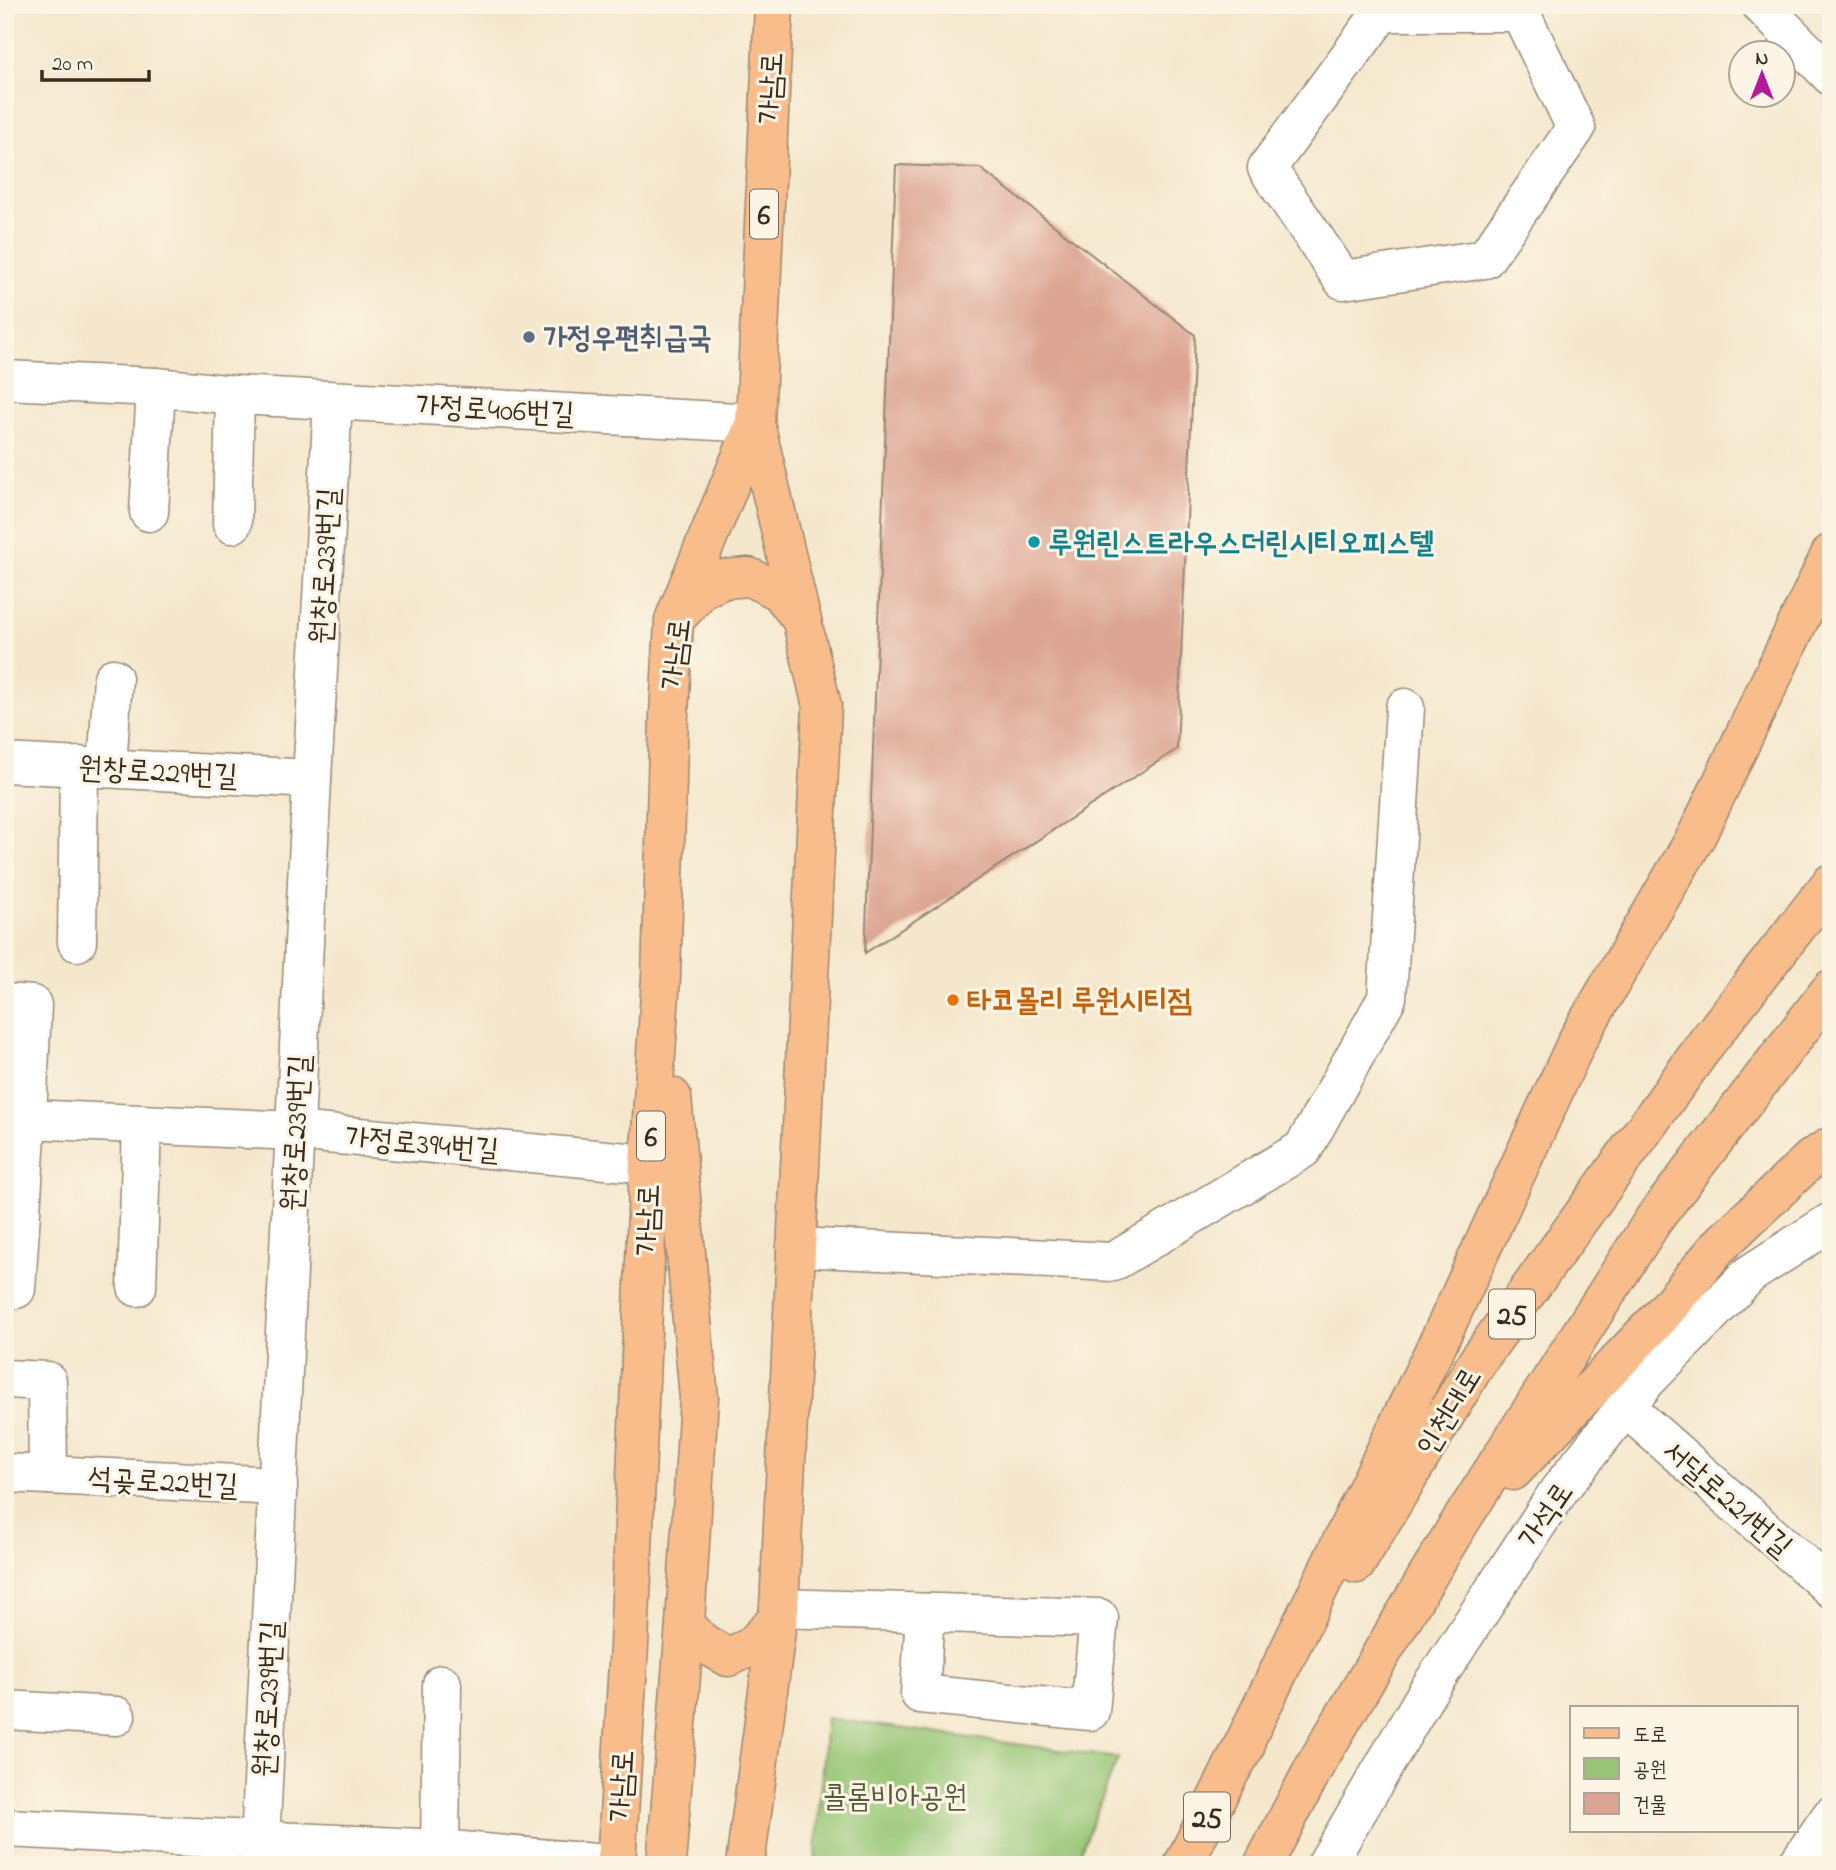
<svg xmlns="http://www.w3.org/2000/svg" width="1836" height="1870" viewBox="0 0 1836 1870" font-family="'Indie Flower','Poor Story',sans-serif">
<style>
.green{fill:#96c676;stroke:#68784a;stroke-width:2}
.building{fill:#dca492}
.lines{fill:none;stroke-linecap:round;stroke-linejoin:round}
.minor-casing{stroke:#988875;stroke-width:41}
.major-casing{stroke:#988875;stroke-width:41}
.highway-casing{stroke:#988875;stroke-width:41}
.minor{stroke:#fff;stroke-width:38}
.major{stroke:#f9bc8b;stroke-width:38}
.highway{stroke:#f9bc8b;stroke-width:38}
.service-dot{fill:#5c6f8a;stroke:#fcf5e5;stroke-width:2.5}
.culture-dot{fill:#0f9aa8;stroke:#fcf5e5;stroke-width:2.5}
.food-dot{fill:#e8710a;stroke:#fcf5e5;stroke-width:2.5}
.labels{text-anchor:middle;stroke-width:6;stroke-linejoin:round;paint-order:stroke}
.shield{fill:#fcf5e5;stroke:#75675a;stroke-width:2}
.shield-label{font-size:28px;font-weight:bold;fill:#3b2a1e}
.street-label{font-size:30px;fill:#3b2a1e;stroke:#fcf5e5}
.service-label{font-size:30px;font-weight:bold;fill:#4e5e75;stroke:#fcf5e5;text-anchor:start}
.culture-label{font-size:30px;font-weight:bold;fill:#0d838f;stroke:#fcf5e5;text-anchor:start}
.food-label{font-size:30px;font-weight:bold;fill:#c56008;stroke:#fcf5e5;text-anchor:start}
.park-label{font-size:30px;fill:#565938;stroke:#fcf5e5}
</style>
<rect width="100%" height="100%" fill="#fcf5e5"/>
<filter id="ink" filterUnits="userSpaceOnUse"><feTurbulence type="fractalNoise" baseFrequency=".0143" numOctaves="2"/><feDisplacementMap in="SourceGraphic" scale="14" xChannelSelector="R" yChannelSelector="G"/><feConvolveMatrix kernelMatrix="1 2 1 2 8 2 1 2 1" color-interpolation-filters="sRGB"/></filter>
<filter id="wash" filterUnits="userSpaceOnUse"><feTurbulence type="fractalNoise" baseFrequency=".00686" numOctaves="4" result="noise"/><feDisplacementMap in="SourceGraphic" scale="28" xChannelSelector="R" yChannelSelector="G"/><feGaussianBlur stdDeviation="1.57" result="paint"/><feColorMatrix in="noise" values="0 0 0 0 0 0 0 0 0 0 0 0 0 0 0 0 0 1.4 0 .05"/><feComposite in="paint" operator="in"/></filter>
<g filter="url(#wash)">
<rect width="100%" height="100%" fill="#f4e7cc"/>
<!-- green -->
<polygon class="green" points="826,1718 1118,1758 1075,1865 815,1865"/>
<g id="blocks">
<!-- building -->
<polygon class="building" points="896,165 980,168 1195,335 1177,749 865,953"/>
</g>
</g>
<g filter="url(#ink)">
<use href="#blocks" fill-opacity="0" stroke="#988875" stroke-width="2"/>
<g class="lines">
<!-- minor casing -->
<g class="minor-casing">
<g id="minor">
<polyline points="1761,5 1831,76"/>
<polygon points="1382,12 1520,12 1576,128 1485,259 1343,280 1267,168"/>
<polyline points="5,380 156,387 235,395 755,423"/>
<polyline points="149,512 156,387"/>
<polyline points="232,524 235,395"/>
<polyline points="5,763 312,779"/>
<polyline points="107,768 113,678"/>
<polyline points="77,942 79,766"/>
<polyline points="5,1003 32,1005 27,1119 16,1289"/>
<polyline points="5,1118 295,1131 649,1164"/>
<polyline points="796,1247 1113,1262 1303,1149 1387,998 1405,708"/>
<polyline points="137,1287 142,1124"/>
<polyline points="5,1379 47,1381 48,1475"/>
<polyline points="1625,1407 1831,1588"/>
<polyline points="5,1473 278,1486"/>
<polyline points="779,1608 1099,1618 1090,1711 920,1694 925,1613"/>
<polyline points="5,1710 116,1716"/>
<polyline points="5,1828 440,1849 616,1865"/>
<polyline points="440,1849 442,1684"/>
<polyline points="259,1865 312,779 333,401"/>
<polyline points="1326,1865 1426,1694 1560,1489 1647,1380 1750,1274 1831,1222"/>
<polyline points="1797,1865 1831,1816"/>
</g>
</g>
<!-- major casing -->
<g class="major-casing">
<g id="major">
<polyline points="680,614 702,589 724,579 749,577 779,591 802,620"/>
<polyline points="685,1624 703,1643 728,1657 751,1647 777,1620"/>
<polyline points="616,1865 629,1646 649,1164 661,977 669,715 674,620 755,423"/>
<polyline points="666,1865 685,1624 699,1398 672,1097"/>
<polyline points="745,1865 779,1608 822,706 755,423 774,5"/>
</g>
</g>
<!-- highway casing -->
<g class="highway-casing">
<g id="highway">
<polyline points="1513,1471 1660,1317 1718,1247 1812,1158 1831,1146"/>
<polyline points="1356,1564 1479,1359 1707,1042 1831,883"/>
<polyline points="1231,1770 1446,1326 1578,1039 1697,835 1831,553"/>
<polyline points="1183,1865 1231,1770 1245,1747"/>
<polyline points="1263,1865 1317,1762 1455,1530 1654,1219 1831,989"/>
</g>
</g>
<!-- minor -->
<use href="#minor" class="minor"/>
<!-- major -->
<use href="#major" class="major"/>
<!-- highway -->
<use href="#highway" class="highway"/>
</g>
</g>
<!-- markers -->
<circle class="service-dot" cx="529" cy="337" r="7"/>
<circle class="culture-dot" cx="1034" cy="542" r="7"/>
<circle class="food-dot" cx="953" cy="1000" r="7"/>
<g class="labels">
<!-- shield labels -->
<g class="shield">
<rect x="750" y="189.5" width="28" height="49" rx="5"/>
<rect x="637" y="1111.5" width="28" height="49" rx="5"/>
<rect x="1489" y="1289.5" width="46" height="49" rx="5"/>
<rect x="1184" y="1792.5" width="46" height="49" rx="5"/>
</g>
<g class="shield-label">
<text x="764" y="224">6</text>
<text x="651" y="1146">6</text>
<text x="1512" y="1324">25</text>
<text x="1207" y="1827">25</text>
</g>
<!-- street labels -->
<g class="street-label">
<text transform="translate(770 88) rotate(-87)" y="10">가남로</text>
<text transform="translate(495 409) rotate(3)" y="10">가정로406번길</text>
<text transform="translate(324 566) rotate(-87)" y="10">원창로239번길</text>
<text transform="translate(675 654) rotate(-83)" y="10">가남로</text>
<text transform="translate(158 771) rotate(3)" y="10">원창로229번길</text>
<text transform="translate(295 1133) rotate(-87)" y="10">원창로239번길</text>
<text transform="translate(422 1143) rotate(5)" y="10">가정로394번길</text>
<text transform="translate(647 1220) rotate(-88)" y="10">가남로</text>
<text transform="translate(1448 1411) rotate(-59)" y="10">인천대로</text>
<text transform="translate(163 1481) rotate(3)" y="10">석곶로22번길</text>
<text transform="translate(1728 1498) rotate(41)" y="10">서달로221번길</text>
<text transform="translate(1545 1515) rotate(-56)" y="10">가석로</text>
<text transform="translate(267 1699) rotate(-87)" y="10">원창로239번길</text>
<text transform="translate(621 1786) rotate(-87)" y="10">가남로</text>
</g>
<!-- service labels -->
<g class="service-label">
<text x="543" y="347">가정우편취급국</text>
</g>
<!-- culture labels -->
<g class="culture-label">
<text x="1048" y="552">루원린스트라우스더린시티오피스텔</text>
</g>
<!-- food labels -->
<g class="food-label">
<text x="967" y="1010">타코몰리 루원시티점</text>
</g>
<!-- park labels -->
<g class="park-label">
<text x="895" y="1806">콜롬비아공원</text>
</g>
</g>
<!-- margin -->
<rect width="1836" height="1870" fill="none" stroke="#fcf5e5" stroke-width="28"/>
<!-- legend -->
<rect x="1570" y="1706" width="228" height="126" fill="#fcf5e5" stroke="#afa495" stroke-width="2"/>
<rect x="1584" y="1728" width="35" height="10" fill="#f9bc8b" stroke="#afa495" stroke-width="2"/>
<text x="1633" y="1741" font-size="21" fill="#3b2a1e">도로</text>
<rect x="1584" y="1758" width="35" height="21" fill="#96c676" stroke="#afa495" stroke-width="2"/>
<text x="1633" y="1776" font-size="21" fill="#3b2a1e">공원</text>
<rect x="1584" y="1793" width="35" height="21" fill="#dca492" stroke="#afa495" stroke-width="2"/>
<text x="1633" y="1811" font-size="21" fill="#3b2a1e">건물</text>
<!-- north arrow -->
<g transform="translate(1762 74)"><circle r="33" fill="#fcf5e5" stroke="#afa495" stroke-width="2"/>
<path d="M0-5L12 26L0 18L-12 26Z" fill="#b5179e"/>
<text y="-10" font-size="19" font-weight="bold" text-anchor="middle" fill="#3b2a1e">N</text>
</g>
<!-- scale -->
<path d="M42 70v10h107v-10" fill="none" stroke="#3b2a1e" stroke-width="3.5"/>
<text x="52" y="70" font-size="21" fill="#3b2a1e" stroke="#fcf5e5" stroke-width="5" paint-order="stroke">20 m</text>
</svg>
